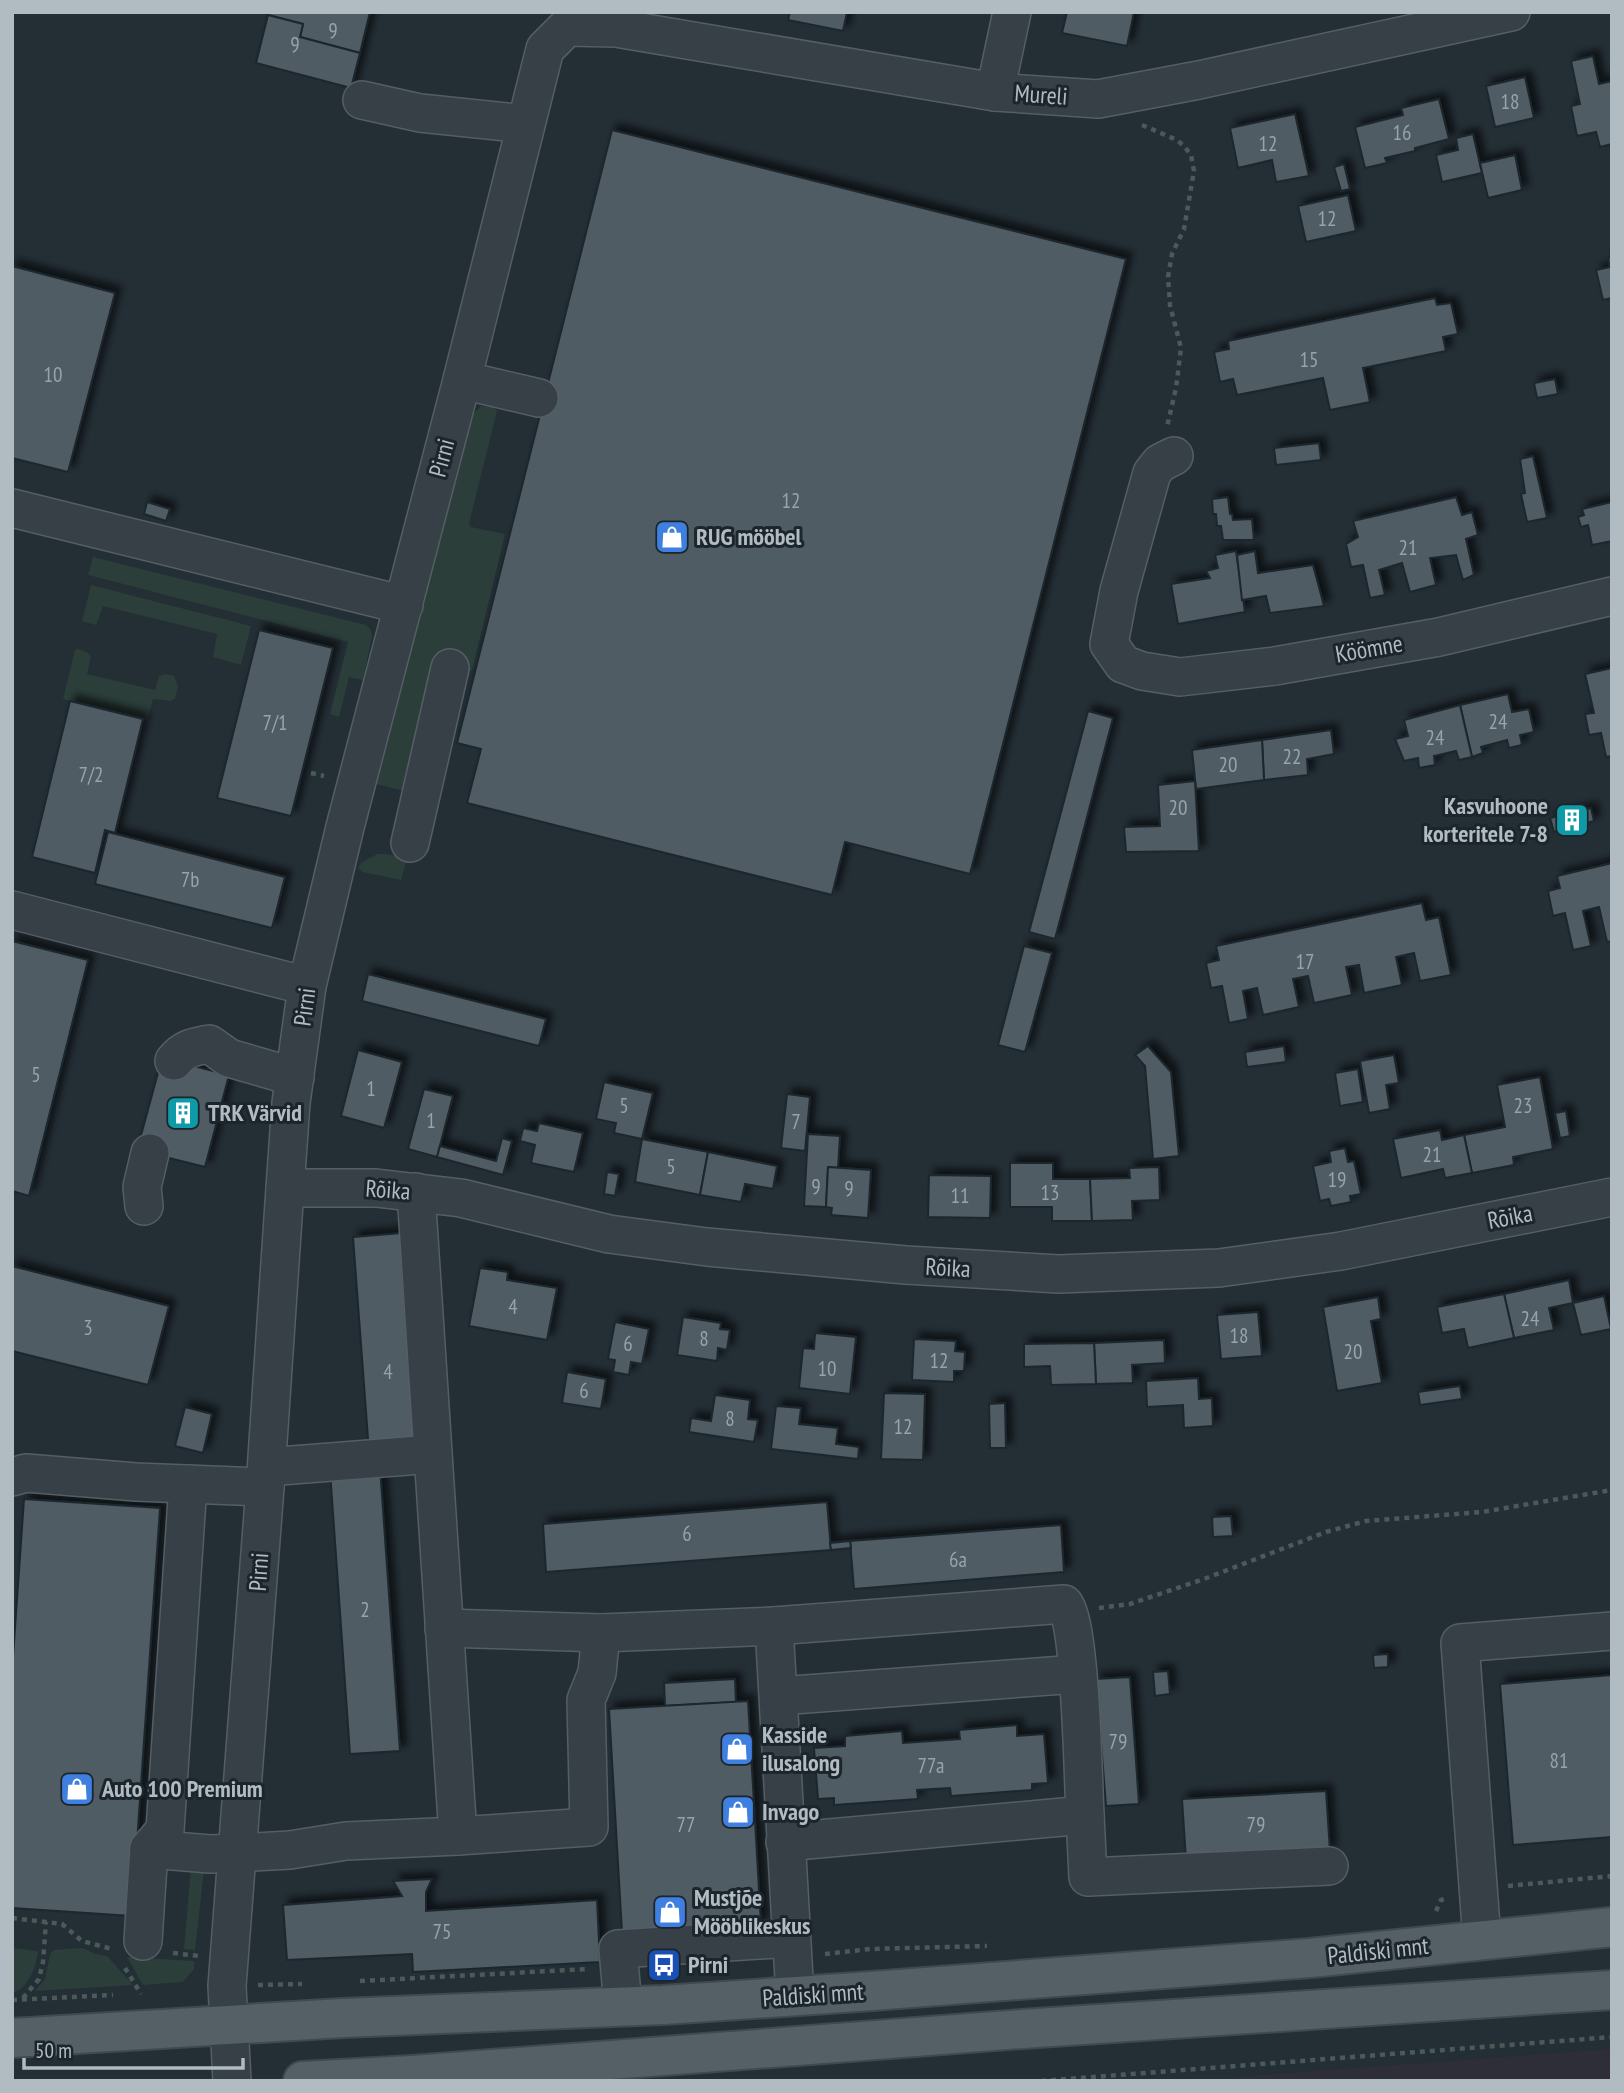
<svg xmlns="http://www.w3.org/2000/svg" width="1624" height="2093" viewBox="0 0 1624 2093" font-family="'PT Sans Narrow',sans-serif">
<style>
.medical{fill:#2e2e38}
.green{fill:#2b3e3a}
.building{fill:#4f5b64;stroke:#1e272d;stroke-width:2;filter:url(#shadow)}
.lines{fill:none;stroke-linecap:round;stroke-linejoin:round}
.minor-casing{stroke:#545e64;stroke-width:40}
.major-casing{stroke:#40494f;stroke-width:42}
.path{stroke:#4a5a59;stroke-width:4.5;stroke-dasharray:5 5;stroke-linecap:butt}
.minor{stroke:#364046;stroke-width:37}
.major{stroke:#555f66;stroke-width:38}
.labels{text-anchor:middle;stroke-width:6;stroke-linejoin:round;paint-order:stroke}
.number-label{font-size:21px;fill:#98a3aa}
.street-label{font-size:24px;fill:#b1bbc2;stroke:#1c252b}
.poi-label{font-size:24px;font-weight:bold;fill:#b1bbc2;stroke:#1c252b;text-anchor:start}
</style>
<defs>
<filter id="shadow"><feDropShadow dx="6" dy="-6" stdDeviation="3.5" flood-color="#0009"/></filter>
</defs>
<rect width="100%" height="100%" fill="#232e35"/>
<!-- medical -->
<polygon class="medical" points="1612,2049 1612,2081 1234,2081 1234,2077"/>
<!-- green -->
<g class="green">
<polygon points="481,406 494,407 497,411 469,524 471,527 505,534 472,671 444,664 411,793 373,783 464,427 473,414"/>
<polygon points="93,557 366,625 371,630 372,636 363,680 349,677 339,717 330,714 348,642 88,575"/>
<polygon points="91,585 251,626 241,665 213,657 217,634 103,606 96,625 82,621"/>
<polygon points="78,649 87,652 91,657 87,674 155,690 159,676 165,674 174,676 178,686 175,699 170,701 153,699 147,721 63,699 75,650"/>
<polygon points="377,854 386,854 407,858 401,880 363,872 358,868 361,863"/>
<polygon points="191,1867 204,1870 195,1950 184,1949"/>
<path d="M12,1948L38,1951C36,1966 29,1989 12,1993Z"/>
<polygon points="82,1948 96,1954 107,1956 133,1985 35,1991 45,1979 50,1954 54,1950"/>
<polygon points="127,1957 194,1961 194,1969 183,1982 143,1985"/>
</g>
<!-- building -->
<g class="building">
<polygon points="268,12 370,12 360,53 300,37 303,24 268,15"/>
<polygon points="790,12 847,12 843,31 788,20"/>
<polygon points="1067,12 1134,12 1127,46 1062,33"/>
<polygon points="268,15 303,24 300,37 360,53 351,88 256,63"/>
<polygon points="1593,56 1599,84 1612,81 1612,144 1600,147 1596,132 1577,136 1571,106 1580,104 1571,61"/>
<polygon points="1525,77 1534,118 1495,127 1486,86"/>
<polygon points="1439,99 1449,139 1415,148 1415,151 1385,158 1387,163 1365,168 1355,127 1403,115 1401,108"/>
<polygon points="1295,114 1309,176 1276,182 1272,160 1238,168 1230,128"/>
<polygon points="612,130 1126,259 970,874 845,842 832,895 467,803 481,749 457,743"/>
<polygon points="1473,134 1482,173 1442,182 1436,155 1458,150 1456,138"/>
<polygon points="1515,155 1522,190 1488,198 1480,163"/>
<polygon points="1344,164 1350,189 1341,191 1334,167"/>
<polygon points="1348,195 1356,231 1306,242 1298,206"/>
<polygon points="1612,257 1612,298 1603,300 1596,270 1610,267 1608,258"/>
<polygon points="12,266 115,293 68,472 12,458"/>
<polygon points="1435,298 1437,305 1451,303 1458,334 1443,337 1446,351 1363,368 1370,402 1330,410 1323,378 1237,395 1233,379 1220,382 1214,352 1229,349 1228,341"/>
<polygon points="1555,379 1558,394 1537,398 1534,383"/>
<polygon points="1319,443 1321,460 1276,465 1274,448"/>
<polygon points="1533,456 1547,518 1527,522 1521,494 1525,493 1520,459"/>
<polygon points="1228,497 1230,514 1232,514 1233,520 1252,519 1254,540 1223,540 1221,526 1217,526 1216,514 1213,514 1212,499"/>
<polygon points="1456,497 1462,515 1472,512 1478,535 1466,539 1474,575 1463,580 1456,555 1430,558 1436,585 1410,592 1402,563 1379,570 1385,595 1370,598 1363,565 1351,567 1346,544 1358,537 1353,521"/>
<polygon points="147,502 170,509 166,521 144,514"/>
<polygon points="1612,502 1612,541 1592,545 1588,525 1581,527 1578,517 1584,515 1582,509"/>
<polygon points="1236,551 1245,612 1178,624 1171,584 1210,578 1206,571 1218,568 1215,555"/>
<polygon points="1255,551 1258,573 1313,565 1324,606 1270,613 1266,596 1242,600 1237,555"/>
<polygon points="259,630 333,648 291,816 217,798"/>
<polygon points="1612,668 1612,756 1606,757 1601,733 1589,735 1585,714 1594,713 1585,674"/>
<polygon points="1508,694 1512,712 1529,709 1534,732 1520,735 1522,745 1509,748 1507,740 1481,747 1483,753 1472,757 1460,705"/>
<polygon points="70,701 143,719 115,833 105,830 95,873 32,857"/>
<polygon points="1460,705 1472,757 1459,760 1456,751 1434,756 1435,765 1419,768 1418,758 1404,761 1395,739 1408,736 1404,720"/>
<polygon points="1088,711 1113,718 1055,939 1029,932"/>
<polygon points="1331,730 1334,754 1307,759 1308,775 1264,780 1262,740"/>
<polygon points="1262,740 1264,780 1196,789 1192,750"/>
<polygon points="1195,781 1199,851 1126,852 1124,827 1160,826 1158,785"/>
<polygon points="1591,808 1594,821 1554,832 1550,818"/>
<polygon points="108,832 285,877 272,928 95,884"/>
<polygon points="1612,863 1612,941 1607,942 1599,907 1583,911 1591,946 1573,950 1565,913 1553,916 1548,891 1560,888 1557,876"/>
<polygon points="1422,903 1426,920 1439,917 1451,975 1420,981 1414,953 1396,957 1402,985 1364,993 1359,965 1346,967 1352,995 1314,1003 1308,976 1293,979 1299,1007 1263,1015 1257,988 1243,991 1248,1019 1229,1023 1222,986 1211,988 1206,963 1219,960 1216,946"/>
<polygon points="12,941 88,960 29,1196 12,1191"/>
<polygon points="1024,946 1052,953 1025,1052 998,1045"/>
<polygon points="368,974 546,1019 539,1046 362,1001"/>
<polygon points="1148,1046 1171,1072 1179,1156 1153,1159 1145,1066 1135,1055"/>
<polygon points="1284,1046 1286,1062 1247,1067 1245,1052"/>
<polygon points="358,1050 402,1062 384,1128 341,1116"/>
<polygon points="1394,1055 1399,1083 1386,1085 1390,1109 1369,1113 1360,1061"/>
<polygon points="162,1058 229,1075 205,1167 137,1150"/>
<polygon points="1358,1069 1363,1102 1340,1106 1335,1073"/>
<polygon points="1540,1077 1553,1149 1513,1157 1514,1165 1472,1173 1464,1135 1505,1127 1497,1085"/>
<polygon points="604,1082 653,1093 642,1139 614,1133 616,1123 596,1119"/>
<polygon points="424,1089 453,1096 437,1157 408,1149"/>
<polygon points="787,1094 810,1097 805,1151 781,1148"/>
<polygon points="1566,1111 1570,1136 1560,1138 1555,1113"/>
<polygon points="539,1123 583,1133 574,1172 531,1163 535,1145 520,1141 523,1128 537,1131"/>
<polygon points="1440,1130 1442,1140 1464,1135 1472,1173 1445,1178 1443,1169 1401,1178 1393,1139"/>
<polygon points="808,1134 840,1136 838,1168 828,1167 826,1207 804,1206"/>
<polygon points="502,1138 512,1141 503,1175 437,1157 440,1146 496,1161"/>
<polygon points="642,1139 708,1152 700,1195 635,1182"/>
<polygon points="1345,1148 1348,1162 1354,1161 1361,1194 1350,1196 1351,1202 1331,1206 1329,1199 1320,1201 1313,1166 1331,1162 1329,1151"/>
<polygon points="708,1152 777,1166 773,1189 745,1184 741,1202 700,1195"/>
<polygon points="1010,1163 1053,1163 1053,1179 1090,1179 1092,1221 1052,1221 1052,1207 1010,1207"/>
<polygon points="828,1167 871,1170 868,1218 831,1215 832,1208 826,1207"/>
<polygon points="1159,1167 1160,1200 1132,1201 1133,1220 1092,1221 1090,1179 1130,1178 1129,1168"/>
<polygon points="607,1172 619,1174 615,1196 604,1194"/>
<polygon points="929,1175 991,1176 990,1218 928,1217"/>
<polygon points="402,1233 418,1448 369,1452 353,1237"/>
<polygon points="12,1266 169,1306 148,1385 12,1351"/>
<polygon points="480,1268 508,1272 507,1280 557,1288 547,1340 469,1326"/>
<polygon points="1569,1280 1573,1303 1549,1308 1554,1330 1514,1338 1504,1294"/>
<polygon points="1504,1294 1514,1338 1468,1348 1464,1329 1442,1333 1437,1307"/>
<polygon points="1604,1296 1611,1329 1581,1335 1573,1303"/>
<polygon points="1378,1297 1381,1319 1371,1321 1382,1383 1337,1391 1323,1307"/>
<polygon points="1258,1312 1262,1356 1221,1359 1217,1315"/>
<polygon points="683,1317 721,1323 720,1329 730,1330 727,1350 718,1348 717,1361 677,1355"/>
<polygon points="615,1322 649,1329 642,1364 631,1362 629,1375 613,1372 615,1360 608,1359"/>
<polygon points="815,1333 856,1337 850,1394 799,1388 803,1348 814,1349"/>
<polygon points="914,1339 956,1341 955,1351 965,1352 964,1371 954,1371 954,1382 912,1380"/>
<polygon points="1164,1340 1165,1363 1132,1365 1133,1383 1096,1384 1094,1343"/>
<polygon points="1094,1343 1096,1384 1051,1385 1050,1366 1024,1367 1024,1344"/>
<polygon points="567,1372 606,1379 601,1409 562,1403"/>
<polygon points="1198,1378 1199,1399 1212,1398 1213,1426 1184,1428 1183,1405 1147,1407 1146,1381"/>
<polygon points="1460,1386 1462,1399 1420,1405 1418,1392"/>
<polygon points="884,1393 925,1394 923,1460 881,1459"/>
<polygon points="715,1395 750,1400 748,1419 758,1420 754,1442 689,1432 691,1418 711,1421"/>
<polygon points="1005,1403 1006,1448 990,1448 989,1404"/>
<polygon points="776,1406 801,1408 799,1424 838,1428 836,1444 859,1447 858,1459 771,1449"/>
<polygon points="185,1407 212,1414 203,1453 175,1446"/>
<polygon points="380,1467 400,1751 350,1754 330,1471"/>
<polygon points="24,1499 160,1508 132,1916 12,1908 12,1671"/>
<polygon points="827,1502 831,1550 546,1572 543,1524"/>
<polygon points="1231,1516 1233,1536 1213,1537 1212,1517"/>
<polygon points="1061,1525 1064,1572 854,1589 850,1541"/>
<polygon points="850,1541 851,1548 831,1550 830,1543"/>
<polygon points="1388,1654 1388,1667 1374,1668 1373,1655"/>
<polygon points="1168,1671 1170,1694 1155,1696 1153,1672"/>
<polygon points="1612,1675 1612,1837 1513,1845 1500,1684"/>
<polygon points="1130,1677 1139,1804 1106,1806 1096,1679"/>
<polygon points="735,1679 736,1702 665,1706 664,1683"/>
<polygon points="748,1701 761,1924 622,1932 609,1709"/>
<polygon points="1017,1725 1017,1736 1044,1734 1048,1783 1032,1784 1032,1790 951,1796 950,1788 917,1790 918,1799 834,1805 834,1798 818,1799 814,1748 845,1746 845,1736 902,1731 903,1743 960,1739 959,1730"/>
<polygon points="1326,1791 1330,1851 1186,1860 1182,1799"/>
<polygon points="432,1879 426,1892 426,1911 597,1900 600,1962 413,1972 412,1954 287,1960 283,1905 402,1896 393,1881"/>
</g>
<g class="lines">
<!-- minor casing -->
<g class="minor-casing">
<g id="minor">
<polyline points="995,92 1012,12"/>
<polyline points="362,100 420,113 525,124"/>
<polyline points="462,380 539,398"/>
<polyline points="1174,456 1160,463 1152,473 1119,591 1109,644 1123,664 1142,671 1180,677 1275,666 1439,637 1612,596"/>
<polyline points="12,508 404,605"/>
<polyline points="410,843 450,668"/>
<polyline points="12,910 307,986"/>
<path d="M174,1061C184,1048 194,1047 209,1044L229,1058L295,1077"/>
<polyline points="285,1188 376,1188 461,1198 609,1234 707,1247 906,1265 1059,1274 1219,1268 1341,1251 1612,1197"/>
<polyline points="144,1206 142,1187 150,1153"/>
<polyline points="267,1467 433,1454"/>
<polyline points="12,1477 26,1473 136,1482 265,1487"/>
<polyline points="774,1626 795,1996"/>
<path d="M444,1628L601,1633L774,1626L1064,1604C1081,1624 1083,1779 1085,1815L785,1842"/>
<polyline points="779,1696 1077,1674"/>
<polyline points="1085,1815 1088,1877 1329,1866"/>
<polyline points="458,1836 589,1827 586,1700 597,1673 601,1633"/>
<polyline points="149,1849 210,1854 237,1853 290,1850 346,1841 458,1836 416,1192"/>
<polyline points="1482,1940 1460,1643 1612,1631"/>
<polyline points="143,1941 149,1849 165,1830 188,1484"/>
<polyline points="623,2007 618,1949 791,1938"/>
<polyline points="232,2081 227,1986 265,1487 285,1188 291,1103 307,986 345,827 462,380 545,49 567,27 616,28 995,92 1098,99 1199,80 1511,12"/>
</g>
</g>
<!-- major casing -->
<g class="major-casing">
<g id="major">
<polyline points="12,2038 343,2018 663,2005 872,1991 1310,1958 1612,1927"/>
<polyline points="303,2081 412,2075 1022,2029 1612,1990"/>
</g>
</g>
<!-- path -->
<g class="path">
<polyline points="1142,125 1177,140 1184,146 1191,155 1194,171 1184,229 1172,254 1168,277 1170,305 1181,348 1176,388 1167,427"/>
<polyline points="311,773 324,776"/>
<polyline points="1099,1608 1130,1604 1204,1579 1326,1532 1366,1521 1482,1512 1612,1490"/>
<polyline points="1508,1886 1612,1876"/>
<polyline points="1436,1911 1441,1900 1448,1898"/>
<polyline points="12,1918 62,1924 82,1941 112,1949"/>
<polyline points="173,1953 199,1956"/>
<polyline points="825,1954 870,1949 987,1946"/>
<polyline points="125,1968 141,1994"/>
<polyline points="360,1981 589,1969"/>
<polyline points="258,1985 302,1984"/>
<polyline points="23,1998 39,1979 43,1962 46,1922"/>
<polyline points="12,2000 113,1995"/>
<polyline points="1041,2081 1612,2037"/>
</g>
<!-- minor -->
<use href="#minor" class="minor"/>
<!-- major -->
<use href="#major" class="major"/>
</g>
<!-- icons -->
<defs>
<g id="shop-square" transform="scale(1.75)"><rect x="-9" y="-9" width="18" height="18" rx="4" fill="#3f7fe0" stroke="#1c252b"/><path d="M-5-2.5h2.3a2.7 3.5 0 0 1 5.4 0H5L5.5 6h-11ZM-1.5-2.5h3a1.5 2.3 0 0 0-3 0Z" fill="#fff"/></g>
<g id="building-square" transform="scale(1.75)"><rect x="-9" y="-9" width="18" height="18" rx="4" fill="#0f9aa8" stroke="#1c252b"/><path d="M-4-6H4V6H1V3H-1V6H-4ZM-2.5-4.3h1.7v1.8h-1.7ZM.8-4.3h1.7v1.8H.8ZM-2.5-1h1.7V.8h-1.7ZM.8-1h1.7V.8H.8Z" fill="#fff"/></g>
<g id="bus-square" transform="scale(1.75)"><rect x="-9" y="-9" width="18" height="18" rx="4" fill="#1a4fb4" stroke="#1c252b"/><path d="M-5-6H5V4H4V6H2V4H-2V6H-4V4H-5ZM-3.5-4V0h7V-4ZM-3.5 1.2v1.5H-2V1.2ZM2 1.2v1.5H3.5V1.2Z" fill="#fff"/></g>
</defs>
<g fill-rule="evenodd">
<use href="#shop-square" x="672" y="537"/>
<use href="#building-square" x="1572" y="820"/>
<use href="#building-square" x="183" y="1113"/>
<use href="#shop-square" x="737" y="1749"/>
<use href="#shop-square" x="77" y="1789"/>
<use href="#shop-square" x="738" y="1812"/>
<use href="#shop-square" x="670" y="1912"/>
<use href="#bus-square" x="664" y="1965"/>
</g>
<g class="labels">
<!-- number labels -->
<g class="number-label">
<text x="333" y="38">9</text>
<text x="295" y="52">9</text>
<text x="1510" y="109">18</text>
<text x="1402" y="140">16</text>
<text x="1268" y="151">12</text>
<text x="1327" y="226">12</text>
<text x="1309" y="367">15</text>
<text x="53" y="382">10</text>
<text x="791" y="508">12</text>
<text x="1408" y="555">21</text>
<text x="1498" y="729">24</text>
<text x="275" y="730">7/1</text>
<text x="1435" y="745">24</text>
<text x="1292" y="764">22</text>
<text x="1228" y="772">20</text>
<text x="91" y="782">7/2</text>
<text x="1178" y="815">20</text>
<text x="190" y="887">7b</text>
<text x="1305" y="969">17</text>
<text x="36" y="1082">5</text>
<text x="371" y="1096">1</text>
<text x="624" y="1113">5</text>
<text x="1523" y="1113">23</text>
<text x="431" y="1128">1</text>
<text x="796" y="1129">7</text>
<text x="1432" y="1162">21</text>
<text x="671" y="1174">5</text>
<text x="1337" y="1187">19</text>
<text x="816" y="1194">9</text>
<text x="849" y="1196">9</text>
<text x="1050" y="1200">13</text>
<text x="960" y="1203">11</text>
<text x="513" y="1314">4</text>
<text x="1530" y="1326">24</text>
<text x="88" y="1335">3</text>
<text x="1239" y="1343">18</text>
<text x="704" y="1346">8</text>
<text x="628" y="1351">6</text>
<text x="1353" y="1359">20</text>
<text x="939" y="1368">12</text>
<text x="827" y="1376">10</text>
<text x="388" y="1379">4</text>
<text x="584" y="1398">6</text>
<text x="730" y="1426">8</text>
<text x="903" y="1434">12</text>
<text x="687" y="1541">6</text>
<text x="958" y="1567">6a</text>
<text x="365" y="1617">2</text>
<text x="1118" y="1749">79</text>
<text x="1559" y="1768">81</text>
<text x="931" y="1773">77a</text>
<text x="686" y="1832">77</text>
<text x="1256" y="1832">79</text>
<text x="442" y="1939">75</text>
</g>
<!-- street labels -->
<g class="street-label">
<text transform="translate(1041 95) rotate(4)" y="8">Mureli</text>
<text transform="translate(442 458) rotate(-75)" y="8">Pirni</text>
<text transform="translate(1369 649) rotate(-10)" y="8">Köömne</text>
<text transform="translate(305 1007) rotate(-82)" y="8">Pirni</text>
<text transform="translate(388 1190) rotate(4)" y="8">Rõika</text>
<text transform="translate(1510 1217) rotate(-11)" y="8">Rõika</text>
<text transform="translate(948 1268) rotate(3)" y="8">Rõika</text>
<text transform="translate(259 1572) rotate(-86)" y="8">Pirni</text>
<text transform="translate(1378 1951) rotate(-6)" y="8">Paldiski mnt</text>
<text transform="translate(813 1995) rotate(-4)" y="8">Paldiski mnt</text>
</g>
<!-- poi labels -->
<g class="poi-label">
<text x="696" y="545">RUG mööbel</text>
<text x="1548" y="814" text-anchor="end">Kasvuhoone<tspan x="1548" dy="28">korteritele 7-8</tspan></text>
<text x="208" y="1121">TRK Värvid</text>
<text x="762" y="1743">Kasside<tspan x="762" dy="28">ilusalong</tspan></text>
<text x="102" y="1797">Auto 100 Premium</text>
<text x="762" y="1820">Invago</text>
<text x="694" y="1906">Mustjõe<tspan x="694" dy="28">Mööblikeskus</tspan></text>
<text x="688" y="1973">Pirni</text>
</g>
</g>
<!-- border -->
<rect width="1624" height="2093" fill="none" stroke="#b1bbc2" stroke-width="28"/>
<!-- scale -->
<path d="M24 2058v10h219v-10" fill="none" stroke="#b1bbc2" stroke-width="3.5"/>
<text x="35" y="2058" font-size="21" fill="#b1bbc2" stroke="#1c252b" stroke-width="5" paint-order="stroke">50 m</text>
</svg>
